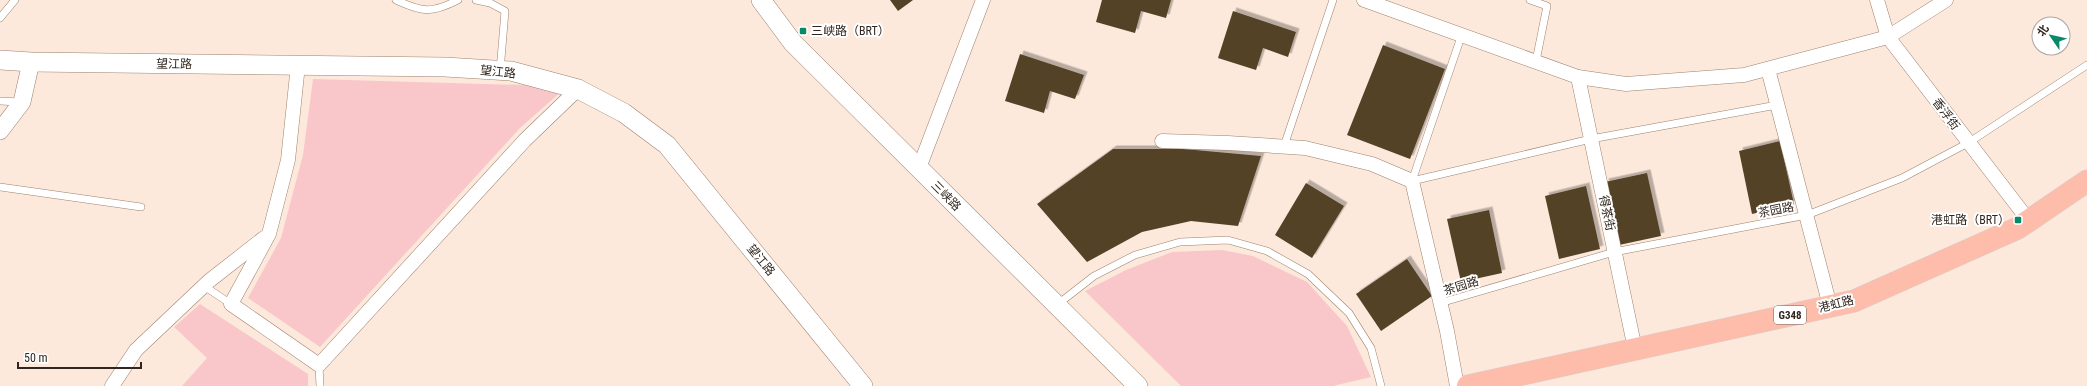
<svg xmlns="http://www.w3.org/2000/svg" width="2087" height="386" viewBox="0 0 2087 386" font-family="'Roboto Condensed','Noto Sans SC',sans-serif">
<style>
.green{fill:#f9c7ca}
.building{fill:#524328;filter:url(#shadow)}
.lines{fill:none;stroke-linecap:round;stroke-linejoin:round}
.service-casing{stroke:#9e826d;stroke-width:8}
.minor-casing{stroke:#9e826d;stroke-width:15}
.tertiary-casing{stroke:#9e826d;stroke-width:18}
.secondary-casing{stroke:#9e826d;stroke-width:20}
.trunk-casing{stroke:#d6d3d2;stroke-width:23}
.service{stroke:#fff;stroke-width:7}
.minor{stroke:#fff;stroke-width:14}
.tertiary{stroke:#fff;stroke-width:17}
.secondary{stroke:#fff;stroke-width:19}
.trunk{stroke:#febcaa;stroke-width:22}
.poi-dot{fill:#09886a;stroke:#fff;stroke-width:1.5}
.labels{text-anchor:middle;stroke-width:4;stroke-linejoin:round;paint-order:stroke}
.shield{fill:#fff;stroke:#6f6661;stroke-width:1}
.shield-label{font-size:11px;font-weight:bold;fill:#31251d}
.poi-label{font-size:12px;fill:#31251d;stroke:#fff;text-anchor:start}
.street-label{font-size:12px;fill:#31251d;stroke:#fff}
</style>
<defs>
<filter id="shadow"><feDropShadow dx="3.5" dy="-3.5" stdDeviation="0" flood-color="#0004"/></filter>
</defs>
<rect width="100%" height="100%" fill="#fce9db"/>
<!-- green -->
<g class="green">
<polygon points="313,79 558,86 562,91 520,128 320,347 248,298 281,238 303,155"/>
<polygon points="1222,250 1253,256 1307,282 1347,326 1371,377 1333,386 1181,386 1085,291 1126,270 1172,252"/>
<polygon points="200,304 308,374 308,386 182,386 207,358 174,327"/>
</g>
<!-- building -->
<g class="building">
<polygon points="890,0 913,0 898,11"/>
<polygon points="1102,0 1171,0 1166,18 1141,11 1135,33 1096,22"/>
<polygon points="1233,11 1296,32 1288,57 1263,48 1256,70 1218,58"/>
<polygon points="1383,45 1445,69 1410,159 1347,135"/>
<polygon points="1020,54 1084,75 1075,99 1050,91 1044,113 1005,101"/>
<polygon points="1780,141 1794,204 1752,214 1739,151"/>
<polygon points="1113,149 1184,149 1261,156 1238,226 1191,221 1142,232 1087,262 1037,204"/>
<polygon points="1647,173 1661,236 1619,245 1605,182"/>
<polygon points="1306,183 1344,206 1312,258 1275,235"/>
<polygon points="1586,186 1600,249 1559,259 1545,196"/>
<polygon points="1489,210 1502,273 1461,282 1447,219"/>
<polygon points="1407,259 1432,296 1381,331 1356,294"/>
</g>
<g class="lines">
<!-- service casing -->
<g class="service-casing">
<g id="service">
<path d="M396,0C422,12 431,14 458,0"/>
<polyline points="476,0 490,3 505,11 500,71"/>
<polyline points="1530,0 1547,6 1536,61"/>
<polyline points="0,18 15,0"/>
<polyline points="0,101 20,102"/>
<polyline points="1284,146 1333,0"/>
<polyline points="1412,181 1591,139 1777,105"/>
<polyline points="1412,181 1462,34"/>
<polyline points="0,187 141,207"/>
<polyline points="204,286 231,304"/>
<polyline points="1440,303 1614,252 1807,215 1902,178 1968,143 2087,65"/>
<polyline points="1058,304 1094,276 1135,255 1180,242 1228,240 1267,251 1308,274 1349,313 1371,348 1381,386"/>
<polyline points="319,365 320,386"/>
</g>
</g>
<!-- minor casing -->
<g class="minor-casing">
<g id="minor">
<polyline points="1364,0 1578,77 1626,84 1744,75 1888,37 1946,0"/>
<polyline points="1877,0 1888,37 2029,221"/>
<polyline points="298,65 288,160 269,234 231,304 319,365 525,140 578,89"/>
<polyline points="1768,69 1830,306"/>
<polyline points="1578,77 1635,349"/>
<polyline points="1162,141 1228,143 1305,148 1372,164 1412,181 1447,331 1457,386"/>
<polyline points="919,168 983,0"/>
<polyline points="112,386 136,350 209,281 264,238"/>
</g>
</g>
<!-- tertiary casing -->
<g class="tertiary-casing">
<polyline id="tertiary" points="0,131 22,102 31,62"/>
</g>
<!-- secondary casing -->
<g class="secondary-casing">
<g id="secondary">
<polyline points="761,0 793,43 1138,386"/>
<polyline points="0,60 31,62 445,67 511,71 578,89 624,113 667,145 863,386"/>
</g>
</g>
<!-- trunk casing -->
<g class="trunk-casing">
<polyline id="trunk" points="1468,386 1854,301 2018,228 2087,181"/>
</g>
<!-- service -->
<use href="#service" class="service"/>
<!-- minor -->
<use href="#minor" class="minor"/>
<!-- tertiary -->
<use href="#tertiary" class="tertiary"/>
<!-- secondary -->
<use href="#secondary" class="secondary"/>
<!-- trunk -->
<use href="#trunk" class="trunk"/>
</g>
<!-- markers -->
<g class="poi-dot">
<rect x="799" y="27" width="8" height="8" rx="2"/>
<rect x="2014" y="216" width="8" height="8" rx="2"/>
</g>
<g class="labels">
<!-- shield labels -->
<rect class="shield" x="1774" y="306" width="32" height="18" rx="3"/>
<g class="shield-label">
<text x="1790" y="319">G348</text>
</g>
<!-- poi labels -->
<g class="poi-label">
<text x="811" y="35">三峡路（BRT）</text>
<text x="2010" y="224" text-anchor="end">港虹路（BRT）</text>
</g>
<!-- street labels -->
<g class="street-label">
<text transform="translate(174 64) rotate(1)" y="4">望江路</text>
<text transform="translate(498 72) rotate(6)" y="4">望江路</text>
<text transform="translate(1946 114) rotate(53)" y="4">香浮街</text>
<text transform="translate(946 196) rotate(45)" y="4">三峡路</text>
<text transform="translate(1776 210) rotate(-11)" y="4">茶园路</text>
<text transform="translate(1607 213) rotate(78)" y="4">得茶街</text>
<text transform="translate(761 260) rotate(51)" y="4">望江路</text>
<text transform="translate(1461 286) rotate(-17)" y="4">茶园路</text>
<text transform="translate(1836 304) rotate(-14)" y="4">港虹路</text>
</g>
</g>
<!-- north arrow -->
<g transform="translate(2051 36) rotate(304)"><circle r="19" fill="#ffffff" stroke="#ada8a5"/>
<path d="M0-3L7 15L0 10L-7 15Z" fill="#09886a"/>
<text y="-6" font-size="11" font-weight="bold" text-anchor="middle" fill="#31251d">北</text>
</g>
<!-- scale -->
<path d="M18 362v6h123v-6" fill="none" stroke="#31251d" stroke-width="2"/>
<text x="24" y="362" font-size="12" fill="#31251d" stroke="#ffffff" stroke-width="3" paint-order="stroke">50 m</text>
</svg>
